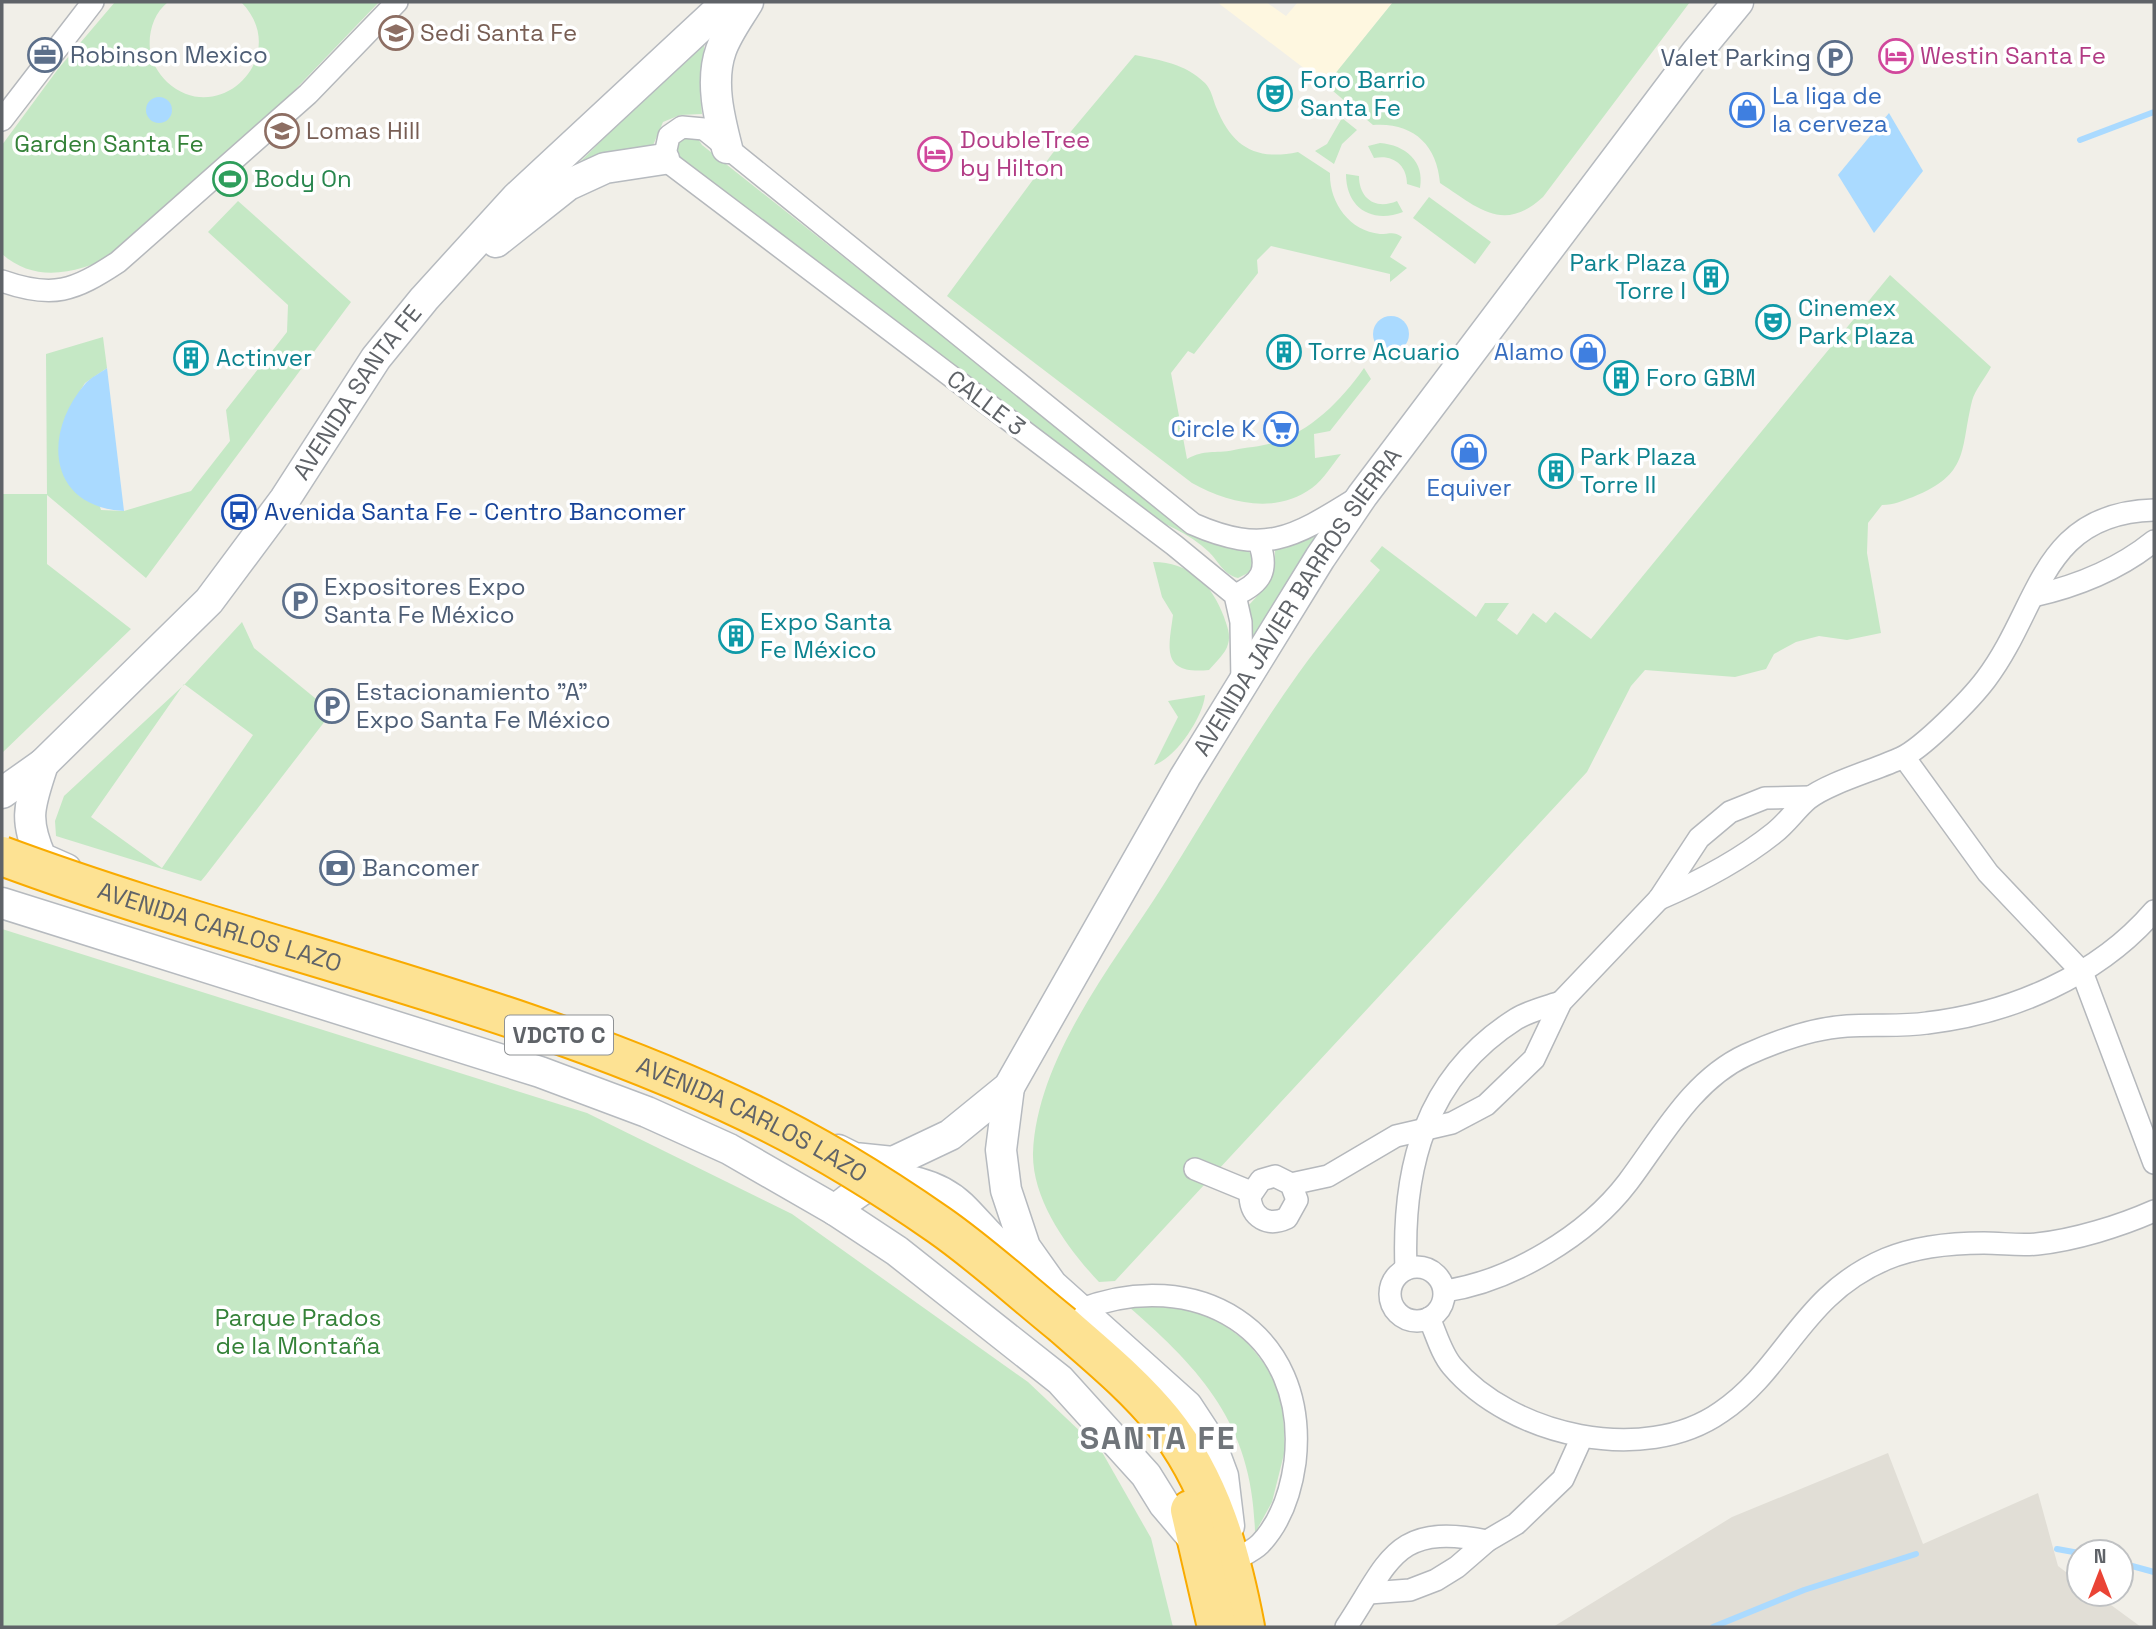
<svg xmlns="http://www.w3.org/2000/svg" width="2156" height="1629" viewBox="0 0 2156 1629" font-family="'Space Grotesk',sans-serif">
<style>
.commercial{fill:#fef7e0}
.education{fill:#e1ded6}
.green{fill:#c5e8c5;fill-rule:evenodd}
.water{fill:#aadaff}
.lines{fill:none;stroke-linecap:round;stroke-linejoin:round}
.stream{stroke:#aadaff;stroke-width:6}
.street-casing{stroke:#b5b8bc;stroke-width:24}
.secondary-casing{stroke:#b6babf;stroke-width:33}
.highway-casing{stroke:#f9ab00;stroke-width:42}
.street{stroke:#fff;stroke-width:21}
.secondary{stroke:#fff;stroke-width:30}
.highway{stroke:#fde293;stroke-width:38}
.highway-bridge-casing{stroke:#f9ab00;stroke-width:42;stroke-linecap:butt}
.highway-bridge{stroke:#fde293;stroke-width:38}
.labels{text-anchor:middle;stroke-width:7;stroke-linejoin:round;paint-order:stroke}
.shield{fill:#fff;stroke:#8f9295;stroke-width:2}
.shield-label{font-size:23px;font-weight:bold;fill:#5f6368}
.education-label{font-size:24px;fill:#785e54;stroke:#fff;text-anchor:start}
.service-label{font-size:24px;fill:#4e5e75;stroke:#fff;text-anchor:start}
.hotel-label{font-size:24px;fill:#b23c85;stroke:#fff;text-anchor:start}
.culture-label{font-size:24px;fill:#0d838f;stroke:#fff;text-anchor:start}
.shop-label{font-size:24px;fill:#366cbe;stroke:#fff;text-anchor:end}
.park-label{font-size:24px;fill:#348238;stroke:#fff}
.leisure-label{font-size:24px;fill:#27864d;stroke:#fff;text-anchor:start}
.street-label{font-size:24px;fill:#5f6368;stroke:#fff}
.transit-label{font-size:24px;fill:#164399;stroke:#fff;text-anchor:start}
.district-label{font-size:32px;font-weight:bold;letter-spacing:2px;fill:#70757a;stroke:#fff}
</style>
<rect width="100%" height="100%" fill="#f1efe8"/>
<!-- commercial -->
<polygon class="commercial" points="1217,2 1266,2 1286,16 1298,2 1393,2 1326,85"/>
<!-- education -->
<polygon class="education" points="1888,1453 1923,1544 2038,1493 2058,1566 2079,1582 2079,1594 2096,1594 2141,1627 1553,1627 1732,1517"/>
<!-- green -->
<g class="green">
<path d="M115,2H168C154,13 148,32 150,50C152,63 158,73 167,82C220,130 293,54 241,2H379L287,98L115,255C77,273 36,284 2,254V145L58,69Z"/>
<path d="M1393,2H1690L1543,197C1503,234 1477,207 1440,183C1437,144 1412,122 1373,125L1326,85Z"/>
<polygon points="705,37 700,94 702,114 680,115 663,122 651,150 621,150 579,163"/>
<path d="M1135,55C1162,61 1184,63 1205,83C1211,89 1213,99 1216,107C1232,147 1256,161 1298,152L1330,173C1329,202 1349,231 1380,234C1390,234 1394,231 1402,237L1390,257L1407,268L1390,282V274L1271,246L1257,260L1258,273L1194,354L1188,351L1171,373L1187,459C1205,449 1214,454 1234,450C1246,447 1260,447 1272,443C1310,432 1341,401 1364,368L1371,379L1330,431L1314,434L1315,458L1341,454C1332,465 1324,479 1312,488C1275,515 1228,503 1192,483L947,296L1052,154Z"/>
<polygon points="1342,118 1357,130 1342,144 1334,164 1315,151 1327,144"/>
<path d="M693,131L702,145L1170,516L1245,548L1253,556L1250,572L1238,578C1223,574 1219,562 1209,552C1189,533 1164,523 1139,513L678,156L672,146Z"/>
<path d="M1380,143C1405,145 1425,161 1420,188L1407,184C1407,165 1393,154 1374,158L1368,146Z"/>
<path d="M1346,174L1359,176C1359,199 1376,210 1397,201L1403,212C1372,224 1346,208 1346,174Z"/>
<polygon points="1429,197 1491,242 1475,264 1413,218"/>
<polygon points="238,201 351,302 146,578 47,495 47,564 131,629 2,753 2,494 47,494 46,354 103,337 107,368 85,383 69,409 101,510 124,511 191,491 230,441 226,410 287,332 288,305 208,232"/>
<path d="M1890,275L1991,367C1985,378 1975,390 1972,401C1960,450 1970,474 1913,497C1901,501 1895,505 1882,505L1868,523L1867,553L1881,633L1847,640L1819,636L1796,642L1774,654L1766,669L1735,677L1645,670L1631,686L1587,772L1115,1281L1099,1282C1068,1249 1032,1200 1033,1153C1037,1057 1114,963 1164,884C1208,814 1250,741 1298,674C1324,638 1353,604 1380,570L1370,561L1382,546L1476,617L1485,603H1509L1497,620L1517,635L1533,613L1546,623L1555,612L1591,639Z"/>
<path d="M1321,527L1252,640L1247,607C1267,585 1276,578 1275,546Z"/>
<path d="M1153,562C1189,562 1212,584 1224,617C1227,626 1231,635 1228,644C1226,653 1215,663 1209,670C1160,675 1169,647 1173,615L1162,597Z"/>
<path d="M242,622L254,648L332,712L206,875L201,881L56,836L55,821L64,796L185,684ZM184,684L253,735L162,868L91,817Z"/>
<path d="M1205,695C1203,717 1176,758 1154,765L1178,717L1168,701Z"/>
<polygon points="2,929 587,1113 792,1214 1028,1382 1102,1452 1151,1538 1173,1627 2,1627"/>
<path d="M1163,1305L1212,1316L1247,1342L1274,1376L1283,1412L1285,1450L1272,1502L1255,1533C1253,1428 1205,1373 1129,1307Z"/>
</g>
<!-- water -->
<g class="water">
<circle cx="159" cy="110" r="13"/>
<polygon points="1889,113 1923,171 1874,233 1838,175"/>
<circle cx="1391" cy="334" r="18"/>
<path d="M107,368L124,511C48,507 42,434 85,384C90,378 100,373 107,368Z"/>
</g>
<g class="lines">
<!-- stream -->
<g class="stream">
<polyline points="2080,140 2154,112"/>
<polyline points="2057,1549 2079,1553"/>
<polyline points="2121,1563 2154,1572"/>
<polyline points="1713,1627 1804,1590 1916,1554"/>
</g>
<!-- street casing -->
<g class="street-casing">
<g id="street">
<polyline points="2,120 93,2"/>
<path d="M2,281C53,299 74,291 118,262L308,94L397,2"/>
<path d="M1235,595C1262,583 1269,570 1259,542"/>
<path d="M2033,596C2078,586 2118,570 2154,541"/>
<path d="M1242,683L1241,622L1235,595L1174,545L664,159L669,136L682,127L704,129L1193,524C1266,556 1294,537 1357,498"/>
<polyline points="1904,757 1988,873 2082,972 2154,1163"/>
<path d="M1659,899C1701,881 1739,861 1774,833C1787,823 1796,809 1808,799C1828,783 1875,770 1901,758C1923,748 1971,699 1986,679C2041,606 2040,513 2154,510"/>
<polyline points="1195,1169 1251,1192"/>
<path d="M1291,1184L1297,1200L1287,1218C1268,1227 1251,1218 1250,1196L1261,1180L1275,1176L1291,1184L1328,1176L1396,1136L1452,1123L1486,1105L1534,1059L1561,1002L1659,899L1699,838L1730,812L1765,798L1809,797"/>
<circle cx="1417" cy="1294" r="27"/>
<path d="M1406,1269C1402,1167 1425,1077 1516,1019C1529,1011 1546,1007 1561,1002"/>
<path d="M1445,1291C1511,1281 1587,1236 1628,1182C1662,1137 1692,1080 1746,1055C1777,1041 1812,1028 1847,1026C1874,1024 1900,1027 1927,1023C2012,1013 2098,976 2154,911"/>
<path d="M1079,1310C1195,1264 1310,1330 1295,1462C1291,1491 1281,1522 1260,1544C1253,1551 1241,1556 1233,1561"/>
<path d="M1429,1318C1436,1333 1441,1353 1452,1366C1511,1436 1644,1466 1721,1412C1787,1367 1801,1295 1886,1259C1915,1247 1953,1243 1984,1243C2002,1243 2020,1246 2037,1244C2075,1240 2120,1226 2154,1211"/>
<polyline points="1369,1593 1410,1590 1436,1580 1457,1567 1487,1541 1516,1524 1563,1479 1582,1437"/>
<path d="M1346,1627C1390,1561 1394,1522 1487,1541"/>
</g>
</g>
<!-- secondary casing -->
<g class="secondary-casing">
<g id="secondary">
<path d="M727,148C719,117 710,81 721,50C727,33 739,17 748,2"/>
<polyline points="496,242 568,185 605,168 664,159"/>
<path d="M43,764C30,805 23,817 41,858L66,869"/>
<path id="s1" d="M2,793L43,764L209,601L285,499L376,358L424,299L516,198L727,2"/>
<polyline points="2,903 540,1072 647,1112 729,1149 835,1210 897,1251 1060,1380 1146,1475 1164,1504 1197,1543"/>
<polyline points="1009,1087 1001,1150 1006,1190 1025,1247 1052,1285 1187,1406 1210,1441 1223,1476 1229,1526"/>
<path id="s2" d="M838,1150L854,1158L893,1162L950,1135L1009,1087L1185,777L1320,558L1362,496L1696,53L1738,2"/>
<path d="M835,1210C847,1201 857,1191 871,1185C899,1172 940,1186 961,1206C986,1230 1001,1257 1036,1266"/>
</g>
</g>
<!-- highway casing -->
<g class="highway-casing">
<g id="highway">
<path d="M1063,1325C1097,1355 1134,1385 1163,1421C1211,1481 1231,1553 1245,1627"/>
<polyline points="1190,1510 1217,1627"/>
</g>
</g>
<!-- street -->
<use href="#street" class="street"/>
<!-- secondary -->
<use href="#secondary" class="secondary"/>
<!-- highway -->
<use href="#highway" class="highway"/>
<!-- highway-bridge casing -->
<g class="highway-bridge-casing">
<g id="highway-bridge">
<path id="s3" d="M2,856C250,948 513,999 752,1114C817,1145 880,1184 939,1225C982,1255 1022,1292 1063,1325"/>
</g>
</g>
<!-- highway-bridge -->
<use href="#highway-bridge" class="highway-bridge"/>
</g>
<!-- icons -->
<defs>
<g id="school-ring" transform="scale(1.75)"><circle r="9.5" fill="#fff" stroke="#8d6e63" stroke-width="1.5"/><path d="M0-5L7-2L0 1L-7-2ZM-4 1L0 2.5L4 1V4Q0 6-4 4Z" fill="#8d6e63"/></g>
<g id="office-ring" transform="scale(1.75)"><circle r="9.5" fill="#fff" stroke="#5c6f8a" stroke-width="1.5"/><path d="M-6-3h4V-5.5h4V-3h4V5H-6ZM-1-4.5V-3h2v-1.5ZM-6 0V1H6V0Z" fill="#5c6f8a"/></g>
<g id="hotel-ring" transform="scale(1.75)"><circle r="9.5" fill="#fff" stroke="#d1479c" stroke-width="1.5"/><path d="M-6-4.5h1.5V1H6V5H4.5V3h-9V5H-6ZM-4 0a1.8 1.8 0 1 1 3.6 0ZM.5 0V-2.5h3Q6-2.5 6 0Z" fill="#d1479c"/></g>
<g id="parking-ring" transform="scale(1.75)"><circle r="9.5" fill="#fff" stroke="#5c6f8a" stroke-width="1.5"/><path d="M-3.5-5.5H1a3.5 3.5 0 0 1 0 7H-1V5.5H-3.5ZM-1-3.4V-.6H.8a1.4 1.4 0 0 0 0-2.8Z" fill="#5c6f8a"/></g>
<g id="theatre-ring" transform="scale(1.75)"><circle r="9.5" fill="#fff" stroke="#0f9aa8" stroke-width="1.5"/><path d="M-5-5.5Q0-4 5-5.5V0Q5 5 0 6Q-5 5-5 0ZM-3.3-2.5H-1v1.5H-3.3ZM1-2.5H3.3v1.5H1ZM-2.8 1Q0 5.5 2.8 1Z" fill="#0f9aa8"/></g>
<g id="shop-ring" transform="scale(1.75)"><circle r="9.5" fill="#fff" stroke="#3f7fe0" stroke-width="1.5"/><path d="M-5-2.5h2.3a2.7 3.5 0 0 1 5.4 0H5L5.5 6h-11ZM-1.5-2.5h3a1.5 2.3 0 0 0-3 0Z" fill="#3f7fe0"/></g>
<g id="stadium-ring" transform="scale(1.75)"><circle r="9.5" fill="#fff" stroke="#2e9e5b" stroke-width="1.5"/><path d="M0-5a6.5 5 0 1 0 0 10a6.5 5 0 1 0 0-10ZM-3.5-1.8h7v3.6h-7Z" fill="#2e9e5b"/></g>
<g id="building-ring" transform="scale(1.75)"><circle r="9.5" fill="#fff" stroke="#0f9aa8" stroke-width="1.5"/><path d="M-4-6H4V6H1V3H-1V6H-4ZM-2.5-4.3h1.7v1.8h-1.7ZM.8-4.3h1.7v1.8H.8ZM-2.5-1h1.7V.8h-1.7ZM.8-1h1.7V.8H.8Z" fill="#0f9aa8"/></g>
<g id="supermarket-ring" transform="scale(1.75)"><circle r="9.5" fill="#fff" stroke="#3f7fe0" stroke-width="1.5"/><path d="M-6-5.5h2.5l.6 2H6L4.5 2H-2.5L-4.4-4H-6ZM-1.5 3.2a1.3 1.3 0 1 0 .1 0ZM3 3.2a1.3 1.3 0 1 0 .1 0Z" fill="#3f7fe0"/></g>
<g id="bus-ring" transform="scale(1.75)"><circle r="9.5" fill="#fff" stroke="#1a4fb4" stroke-width="1.5"/><path d="M-5-6H5V4H4V6H2V4H-2V6H-4V4H-5ZM-3.5-4V0h7V-4ZM-3.5 1.2v1.5H-2V1.2ZM2 1.2v1.5H3.5V1.2Z" fill="#1a4fb4"/></g>
<g id="bank-ring" transform="scale(1.75)"><circle r="9.5" fill="#fff" stroke="#5c6f8a" stroke-width="1.5"/><path d="M-6-4H6V4H-6ZM0-2.3a2.3 2.3 0 1 0 0 4.6a2.3 2.3 0 1 0 0-4.6Z" fill="#5c6f8a"/></g>
</defs>
<g fill-rule="evenodd">
<use href="#school-ring" x="396" y="33"/>
<use href="#office-ring" x="45" y="55"/>
<use href="#hotel-ring" x="1896" y="56"/>
<use href="#parking-ring" x="1835" y="58"/>
<use href="#theatre-ring" x="1275" y="94"/>
<use href="#shop-ring" x="1747" y="110"/>
<use href="#school-ring" x="282" y="131"/>
<use href="#hotel-ring" x="935" y="154"/>
<use href="#stadium-ring" x="230" y="179"/>
<use href="#building-ring" x="1711" y="277"/>
<use href="#theatre-ring" x="1773" y="322"/>
<use href="#building-ring" x="1284" y="352"/>
<use href="#shop-ring" x="1588" y="352"/>
<use href="#building-ring" x="191" y="358"/>
<use href="#building-ring" x="1621" y="378"/>
<use href="#supermarket-ring" x="1281" y="429"/>
<use href="#shop-ring" x="1469" y="452"/>
<use href="#building-ring" x="1556" y="471"/>
<use href="#bus-ring" x="239" y="512"/>
<use href="#parking-ring" x="300" y="601"/>
<use href="#building-ring" x="736" y="636"/>
<use href="#parking-ring" x="332" y="706"/>
<use href="#bank-ring" x="337" y="868"/>
</g>
<g class="labels">
<!-- shield labels -->
<rect class="shield" x="505" y="1015.5" width="108" height="39" rx="5"/>
<g class="shield-label">
<text x="559" y="1043">VDCTO C</text>
</g>
<!-- education labels -->
<g class="education-label">
<text x="420" y="41">Sedi Santa Fe</text>
<text x="306" y="139">Lomas Hill</text>
</g>
<!-- service labels -->
<g class="service-label">
<text x="70" y="63">Robinson Mexico</text>
<text x="1811" y="66" text-anchor="end">Valet Parking</text>
<text x="324" y="595">Expositores Expo<tspan x="324" dy="28">Santa Fe México</tspan></text>
<text x="356" y="700">Estacionamiento "A"<tspan x="356" dy="28">Expo Santa Fe México</tspan></text>
<text x="362" y="876">Bancomer</text>
</g>
<!-- hotel labels -->
<g class="hotel-label">
<text x="1920" y="64">Westin Santa Fe</text>
<text x="960" y="148">DoubleTree<tspan x="960" dy="28">by Hilton</tspan></text>
</g>
<!-- culture labels -->
<g class="culture-label">
<text x="1300" y="88">Foro Barrio<tspan x="1300" dy="28">Santa Fe</tspan></text>
<text x="1686" y="271" text-anchor="end">Park Plaza<tspan x="1686" dy="28">Torre I</tspan></text>
<text x="1798" y="316">Cinemex<tspan x="1798" dy="28">Park Plaza</tspan></text>
<text x="1308" y="360">Torre Acuario</text>
<text x="216" y="366">Actinver</text>
<text x="1646" y="386">Foro GBM</text>
<text x="1580" y="465">Park Plaza<tspan x="1580" dy="28">Torre II</tspan></text>
<text x="760" y="630">Expo Santa<tspan x="760" dy="28">Fe México</tspan></text>
</g>
<!-- shop labels -->
<g class="shop-label">
<text x="1772" y="104" text-anchor="start">La liga de<tspan x="1772" dy="28">la cerveza</tspan></text>
<text x="1564" y="360">Alamo</text>
<text x="1256" y="437">Circle K</text>
<text x="1469" y="496" text-anchor="middle">Equiver</text>
</g>
<!-- park labels -->
<g class="park-label">
<text x="109" y="152">Garden Santa Fe</text>
<text x="298" y="1326">Parque Prados<tspan x="298" dy="28">de la Montaña</tspan></text>
</g>
<!-- leisure labels -->
<g class="leisure-label">
<text x="254" y="187">Body On</text>
</g>
<!-- street labels -->
<g class="street-label">
<text dy="8" stroke="none"><textPath href="#s1" startOffset="539">AVENIDA SANTA FE</textPath></text>
<text transform="translate(986 403) rotate(37)" y="8">CALLE 3</text>
<text dy="8" stroke="none"><textPath href="#s2" startOffset="761">AVENIDA JAVIER BARROS SIERRA</textPath></text>
<text dy="8" stroke="none"><textPath href="#s3" startOffset="229">AVENIDA CARLOS LAZO</textPath></text>
<text dy="8" stroke="none"><textPath href="#s3" startOffset="796">AVENIDA CARLOS LAZO</textPath></text>
</g>
<!-- transit labels -->
<g class="transit-label">
<text x="264" y="520">Avenida Santa Fe - Centro Bancomer</text>
</g>
<!-- district labels -->
<g class="district-label">
<text x="1158" y="1449">SANTA FE</text>
</g>
</g>
<!-- border -->
<rect width="2156" height="1629" fill="none" stroke="#5f6368" stroke-width="7"/>
<!-- north arrow -->
<g transform="translate(2100 1573)"><circle r="33" fill="#ffffff" stroke="#bfc1c3" stroke-width="2"/>
<path d="M0-5L12 26L0 18L-12 26Z" fill="#ea4335"/>
<text y="-10" font-size="19" font-weight="bold" text-anchor="middle" fill="#5f6368">N</text>
</g>
</svg>
